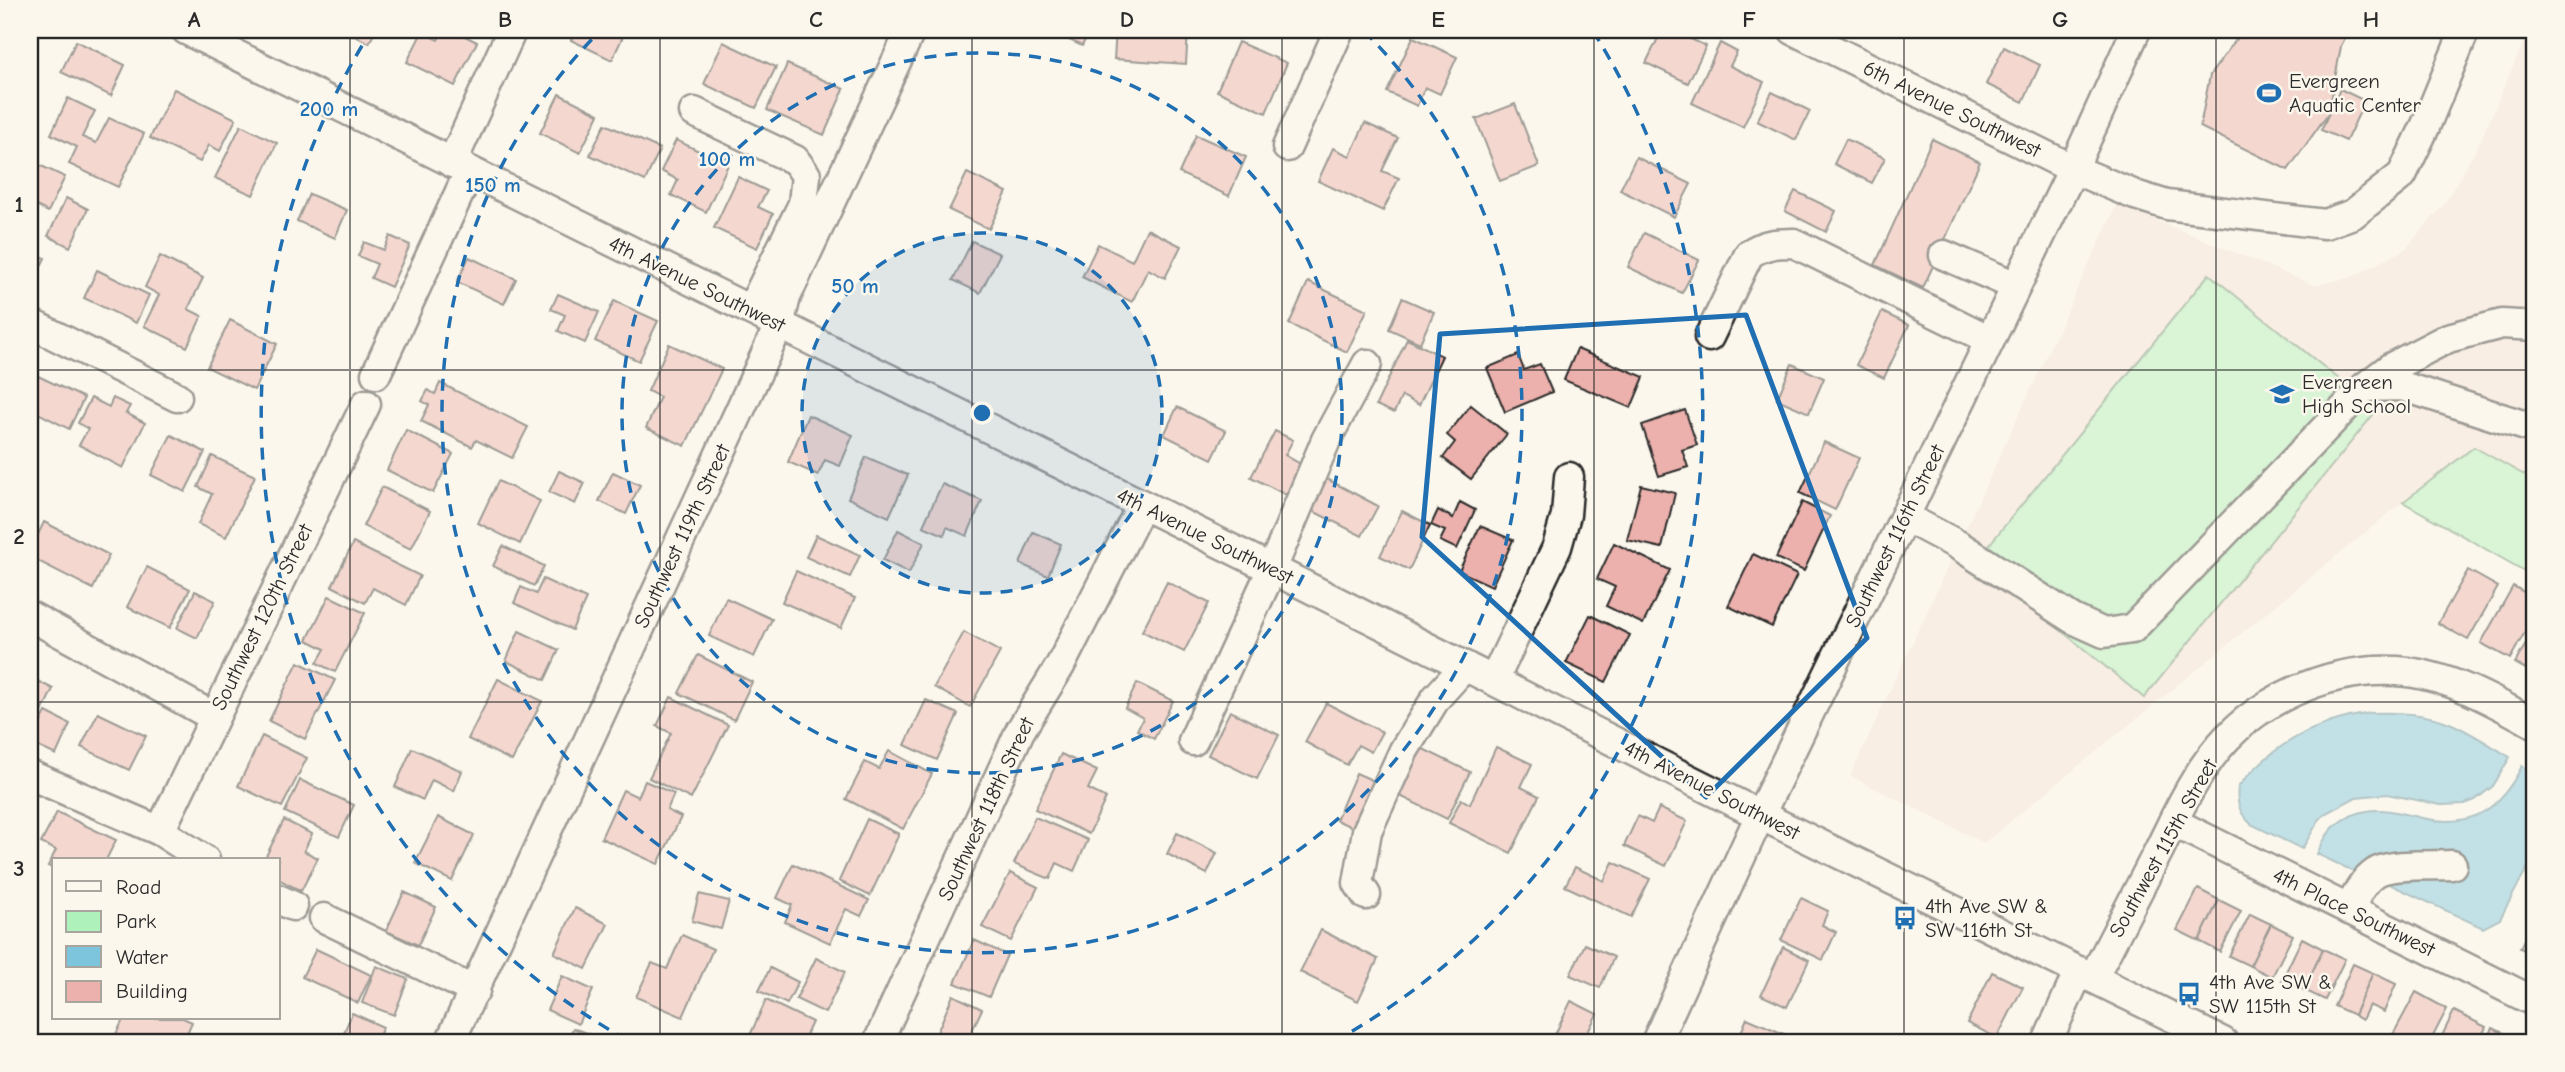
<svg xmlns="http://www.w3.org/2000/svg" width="2565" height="1072" viewBox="0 0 2565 1072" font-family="'Comic Neue',sans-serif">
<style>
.built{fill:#f6e2d9}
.green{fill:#aff1ba;stroke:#6d8e72;stroke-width:2}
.water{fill:#7dc5dd;stroke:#5c8796;stroke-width:2}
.building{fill:#ecb1ac;stroke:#2b2b2b;stroke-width:2}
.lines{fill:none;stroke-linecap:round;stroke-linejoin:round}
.minor-casing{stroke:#2b2b2b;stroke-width:33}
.minor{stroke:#fbf7ec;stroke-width:28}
.marked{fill:none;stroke:#1f6fb2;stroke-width:5;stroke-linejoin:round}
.grid{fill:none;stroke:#2b2b2b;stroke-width:2;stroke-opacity:0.55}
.ring{fill:none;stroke:#1f6fb2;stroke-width:3.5;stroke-dasharray:12 9}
.labels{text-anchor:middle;stroke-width:5;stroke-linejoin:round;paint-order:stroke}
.poi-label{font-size:21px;fill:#2b2b2b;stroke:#fbf7ec;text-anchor:start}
.street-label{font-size:21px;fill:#2b2b2b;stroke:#fbf7ec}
.centre{fill:#1f6fb2;stroke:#fbf7ec;stroke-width:3.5}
.ring-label{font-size:21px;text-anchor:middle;font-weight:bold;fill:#1f6fb2;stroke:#fbf7ec;stroke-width:5;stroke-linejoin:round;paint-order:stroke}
.neatline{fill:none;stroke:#2b2b2b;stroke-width:2.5}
.grid-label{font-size:23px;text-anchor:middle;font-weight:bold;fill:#2b2b2b}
</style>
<rect width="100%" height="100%" fill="#fbf7ec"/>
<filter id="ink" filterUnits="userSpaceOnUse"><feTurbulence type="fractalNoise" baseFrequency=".0143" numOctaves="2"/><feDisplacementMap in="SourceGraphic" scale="14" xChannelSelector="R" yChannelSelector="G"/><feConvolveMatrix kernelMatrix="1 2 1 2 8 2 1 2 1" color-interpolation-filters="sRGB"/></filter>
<g filter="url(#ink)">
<!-- built -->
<polygon class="built" points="2529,30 2535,30 2535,577 2403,502 1984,843 1850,776 2117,204 2314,285 2352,277 2405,249 2442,207 2477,148"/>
<!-- green -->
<g class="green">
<polygon points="2209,274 2377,410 2144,698 1976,561"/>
<polygon points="2474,447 2535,481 2535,577 2403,502"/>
</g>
<!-- water -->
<g class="water">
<path d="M2371,713C2398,712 2427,713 2452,724C2472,733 2491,746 2510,757L2493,786L2475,800L2465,804L2441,805L2387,794L2356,797L2326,813L2319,820L2302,849L2251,824C2239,813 2236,802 2238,787C2273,744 2316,721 2371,713Z"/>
<path d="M2522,766L2535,773V857L2526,870L2500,919L2483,928L2385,882L2378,883L2317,854C2321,846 2325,837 2331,830C2337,823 2345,818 2353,815C2378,805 2397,812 2422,818C2473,829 2500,809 2522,766Z"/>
</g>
<!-- building -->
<g class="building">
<polygon points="343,30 376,30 369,43"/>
<polygon points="443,30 453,30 477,42 455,86 407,62 422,32 438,40"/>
<polygon points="576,30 626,30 612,60 571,40"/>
<polygon points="1048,30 1090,30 1082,46"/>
<polygon points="1116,30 1188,30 1186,64 1114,59"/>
<polygon points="1662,30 1671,30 1706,46 1688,83 1646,63"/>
<polygon points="2243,30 2349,30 2341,46 2329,112 2288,170 2200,127 2210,75"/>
<polygon points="1413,37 1457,57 1440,94 1425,87 1417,106 1387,92"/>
<polygon points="76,41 125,65 111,96 61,72"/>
<polygon points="723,42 776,67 756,108 704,84"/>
<polygon points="1238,42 1287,63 1266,113 1217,91"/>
<polygon points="1720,43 1737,52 1730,66 1764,82 1743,127 1692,103"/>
<polygon points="2004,47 2040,65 2023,102 1986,84"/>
<polygon points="787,64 844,89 824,135 767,110"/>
<polygon points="174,89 236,119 220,151 209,145 200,162 150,138"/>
<polygon points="2340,89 2365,101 2346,141 2321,130"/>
<polygon points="1772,92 1810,111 1796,140 1757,121"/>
<polygon points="559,94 599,114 580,153 540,133"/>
<polygon points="68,98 95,111 82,137 96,143 109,118 144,134 118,187 69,164 77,147 51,134"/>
<polygon points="1515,104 1539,166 1500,181 1476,119"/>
<polygon points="1365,123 1398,138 1382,171 1399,178 1383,211 1318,181 1333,148 1350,156"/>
<polygon points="605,124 660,149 645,181 590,155"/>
<polygon points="241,125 277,143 253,195 215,178"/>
<polygon points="1196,135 1246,157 1229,196 1179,173"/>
<polygon points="1846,139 1885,158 1872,183 1834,164"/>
<polygon points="1932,139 1980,162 1923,288 1875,265"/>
<polygon points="676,140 728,165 706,212 671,195 678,180 661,171"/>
<polygon points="1636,157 1691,184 1674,217 1620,190"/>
<polygon points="37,164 65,177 48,212 30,203 30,178"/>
<polygon points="967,173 1007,192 989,229 949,210"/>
<polygon points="738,177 767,191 758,207 773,214 757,248 714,228"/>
<polygon points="1795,191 1836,211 1826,232 1785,211"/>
<polygon points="309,194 347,210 335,238 297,221"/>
<polygon points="66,198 88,209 70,247 48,236"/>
<polygon points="1147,229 1181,246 1165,278 1148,269 1132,302 1082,277 1098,244 1132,261"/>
<polygon points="1644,233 1699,260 1682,293 1628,267"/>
<polygon points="390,236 410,245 391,287 371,278 377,264 358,256 364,242 384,250"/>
<polygon points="972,241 1000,254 980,293 953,280"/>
<polygon points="30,251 45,258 30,289"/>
<polygon points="160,256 203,278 188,309 202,316 187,347 144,326 159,295 145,287"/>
<polygon points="469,257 516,279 504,304 457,282"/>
<polygon points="97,270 149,295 136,323 84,298"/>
<polygon points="1308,282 1367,310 1347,352 1289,324"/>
<polygon points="558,294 599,312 585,343 558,331 565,315 551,309"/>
<polygon points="1402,298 1434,312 1420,343 1389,329"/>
<polygon points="614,301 658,321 639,361 595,341"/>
<polygon points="1882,312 1909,325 1884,378 1856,365"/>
<polygon points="230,320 277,344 254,390 207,367"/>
<polygon points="1407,339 1442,356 1419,405 1402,396 1394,413 1376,405"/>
<polygon points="669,344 722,369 685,446 646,428 660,397 648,391"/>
<polygon points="1577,349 1644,377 1631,408 1564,380"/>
<polygon points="1518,355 1524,370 1540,364 1552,392 1505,412 1487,368"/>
<polygon points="1792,364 1824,378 1809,413 1777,399"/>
<polygon points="36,375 84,398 69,429 30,409 30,388"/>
<polygon points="440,383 528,427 512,458 476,440 472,447 421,421 429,405 422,401 428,390 435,394"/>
<polygon points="91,398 109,407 113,398 130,406 126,413 145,423 123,468 79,445 88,429 78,423"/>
<polygon points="1471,405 1507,434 1471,479 1443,458 1455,442 1447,435"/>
<polygon points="1177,407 1226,431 1212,459 1164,435"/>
<polygon points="1685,410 1697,445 1682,450 1688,467 1659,476 1642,425"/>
<polygon points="808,415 853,435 840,466 825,460 818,475 788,462"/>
<polygon points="406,430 453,454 433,493 387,470"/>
<polygon points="1275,431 1293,440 1285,455 1302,465 1286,495 1251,477"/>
<polygon points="171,435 205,452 185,492 151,475"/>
<polygon points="1824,442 1859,458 1835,510 1800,493"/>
<polygon points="212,456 255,476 226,537 198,524 212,494 198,487"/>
<polygon points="866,457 908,475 889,517 848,498"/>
<polygon points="559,471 585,483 575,504 549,492"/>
<polygon points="613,472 640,485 626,514 599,501"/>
<polygon points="1327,479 1378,506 1362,536 1311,510"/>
<polygon points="498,481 540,501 520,544 478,523"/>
<polygon points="942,484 982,501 967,536 947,527 944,535 923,526"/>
<polygon points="1641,485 1675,493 1662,548 1627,540"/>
<polygon points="382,487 430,511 411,549 363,526"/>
<polygon points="1460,502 1475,510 1457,549 1440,541 1445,531 1431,525 1438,510 1453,518"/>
<polygon points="1802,502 1830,516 1804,571 1776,558"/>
<polygon points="1402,511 1430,525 1409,570 1380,556"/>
<polygon points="44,522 109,555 93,589 30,557 30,551"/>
<polygon points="1480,526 1513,540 1492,586 1459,571"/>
<polygon points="898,530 924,543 909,573 883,560"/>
<polygon points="1033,532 1061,544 1048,576 1020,564"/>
<polygon points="816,535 860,555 850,577 806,557"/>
<polygon points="353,543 420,576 406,605 373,588 365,603 332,586"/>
<polygon points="1614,543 1670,570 1643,624 1606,606 1615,587 1597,579"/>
<polygon points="503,546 544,566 534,586 493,566"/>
<polygon points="1753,554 1797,575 1772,627 1728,606"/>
<polygon points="147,567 190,589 170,628 127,607"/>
<polygon points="2468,570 2498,587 2468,640 2438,623"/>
<polygon points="796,571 855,598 841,628 782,602"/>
<polygon points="543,579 586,599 572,630 514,603 521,587 536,594"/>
<polygon points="1167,582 1209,603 1184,652 1142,631"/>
<polygon points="2513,586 2535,598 2535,614 2510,659 2481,643"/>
<polygon points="195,591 215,601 197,638 177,628"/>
<polygon points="329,596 365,613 335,672 317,663 325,649 307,640"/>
<polygon points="726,598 772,619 754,657 709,636"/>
<polygon points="1590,615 1630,635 1606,682 1566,663"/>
<polygon points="2535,628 2535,674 2515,663"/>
<polygon points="519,631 559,650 545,680 506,661"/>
<polygon points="964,632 1000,652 970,707 934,687"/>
<polygon points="698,655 752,682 734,720 679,693"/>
<polygon points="298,662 335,680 305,739 269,721"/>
<polygon points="30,677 53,689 37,722 30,718"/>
<polygon points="498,679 542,701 512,761 468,739"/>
<polygon points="1137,683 1173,701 1154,739 1137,730 1143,718 1125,708"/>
<polygon points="671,697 728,725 691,799 649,778 671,733 657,726"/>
<polygon points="926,700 958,714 937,760 905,745"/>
<polygon points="1326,703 1382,732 1371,752 1358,745 1347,765 1305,742"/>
<polygon points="1230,711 1279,735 1257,779 1208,755"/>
<polygon points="46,712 70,724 56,755 30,743"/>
<polygon points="98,713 146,736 129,770 81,747"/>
<polygon points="262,736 307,758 282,807 238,786"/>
<polygon points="1417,746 1470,772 1447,819 1394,793"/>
<polygon points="1496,747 1532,764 1521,787 1539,796 1511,853 1449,823 1461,799 1470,804"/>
<polygon points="412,748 462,771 454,791 432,780 423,800 395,787"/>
<polygon points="889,751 932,774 903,829 846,799 865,762 879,769"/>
<polygon points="1061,754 1097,771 1088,789 1106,798 1089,834 1035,809"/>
<polygon points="1356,773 1379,783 1358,830 1336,820"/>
<polygon points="300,780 354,805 339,837 285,812"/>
<polygon points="645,781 674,794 667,810 681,817 658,864 601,838 623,790 638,797"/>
<polygon points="1659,808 1687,821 1666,866 1624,846 1638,816 1652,823"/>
<polygon points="57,812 116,840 106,860 54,860 54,869 48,866 56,850 41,843"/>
<polygon points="438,817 474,835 452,881 415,863"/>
<polygon points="1035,817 1088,840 1074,871 1057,863 1050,879 1014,864"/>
<polygon points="867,819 899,834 870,896 839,881"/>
<polygon points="284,820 312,834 304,851 318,858 301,891 278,879 278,860 264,860"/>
<polygon points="1177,833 1217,853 1207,874 1167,854"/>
<polygon points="1613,862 1650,879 1631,917 1565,886 1575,867 1604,881"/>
<polygon points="793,864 869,900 861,916 846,909 830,943 785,922 792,905 777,898"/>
<polygon points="1010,873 1038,887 1011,941 982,927"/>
<polygon points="2198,889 2219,900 2199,941 2177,930"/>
<polygon points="404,892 436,907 418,945 386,931"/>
<polygon points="699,894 729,901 721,929 692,921"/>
<polygon points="1801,898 1828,911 1822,925 1836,932 1823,960 1781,940"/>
<polygon points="2219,900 2241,911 2220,952 2199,941"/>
<polygon points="575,908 608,924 586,969 554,953"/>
<polygon points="2250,914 2271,924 2250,966 2229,956"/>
<polygon points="2535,916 2535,955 2520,948"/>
<polygon points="2271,924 2293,935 2272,977 2250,966"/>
<polygon points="1321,930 1378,959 1358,1001 1300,972"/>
<polygon points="682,935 713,949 683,1017 636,997 652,963 667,969"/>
<polygon points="2302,938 2323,949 2304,990 2282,980"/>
<polygon points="974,940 1007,955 989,997 955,983"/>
<polygon points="1585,944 1614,957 1600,988 1570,975"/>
<polygon points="1783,947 1809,960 1787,1007 1761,995"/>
<polygon points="316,949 371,975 358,1003 302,977"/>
<polygon points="2323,949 2345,959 2325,1000 2304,990"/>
<polygon points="816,958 845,972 825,1013 796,999"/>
<polygon points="2353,964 2373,973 2354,1015 2334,1006"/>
<polygon points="376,966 408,979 394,1015 362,1003"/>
<polygon points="770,968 798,982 787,1004 759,991"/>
<polygon points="1992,972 2023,987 1997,1038 1967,1023"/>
<polygon points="2373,973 2396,984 2384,1012 2369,1005 2362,1020 2354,1015"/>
<polygon points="562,976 593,990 578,1024 547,1010"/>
<polygon points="2416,992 2447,1009 2430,1042 2389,1042"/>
<polygon points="953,995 982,1009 967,1042 933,1042"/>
<polygon points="766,1000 812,1022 803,1042 747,1042"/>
<polygon points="1571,1001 1597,1014 1583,1042 1555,1042 1552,1041"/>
<polygon points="2454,1011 2486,1027 2479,1042 2439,1042"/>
<polygon points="352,1013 383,1027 376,1042 340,1042"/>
<polygon points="124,1018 183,1018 192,1022 183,1042 133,1042 116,1034"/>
<polygon points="1747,1018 1784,1034 1780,1042 1737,1042"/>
<polygon points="573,1028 597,1037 595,1042 567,1042"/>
<polygon points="2493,1028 2521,1042 2486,1042"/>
</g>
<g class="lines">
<!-- minor casing -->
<g class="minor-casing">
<g id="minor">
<polyline points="186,30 1272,569 1760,815 2223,1042"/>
<polyline points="1793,30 2073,169 2135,195 2167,205 2325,224 2353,214 2402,175 2425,127 2465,30"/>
<polyline points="694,112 795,160 806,175 803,204 751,310"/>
<polyline points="1287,147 1339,30"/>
<polyline points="452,163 512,30"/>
<polyline points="1944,255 2016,286"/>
<polyline points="30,323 177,397"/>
<path d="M1709,337L1749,254C1764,244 1776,243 1794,243L1990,340"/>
<polyline points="376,374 469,172"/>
<polyline points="2365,387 2390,368 2448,338 2502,324 2535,326"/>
<polyline points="1905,517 1958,545 2073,619 2104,633 2132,629 2365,387 2402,386 2535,429"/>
<polyline points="30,616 214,717"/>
<polyline points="1494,680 1557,547 1566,515 1569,477"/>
<polyline points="1193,741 1272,569 1326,440 1367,364"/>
<polyline points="30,775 160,831 205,860"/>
<polyline points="2173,822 2535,1002"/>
<polyline points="160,831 366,404"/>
<polyline points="1366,895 1358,883 1367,831 1404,750 1436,698 1465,666"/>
<polyline points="278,899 293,906"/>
<path d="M2349,910C2356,896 2362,882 2375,873C2389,863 2434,866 2452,865"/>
<polyline points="324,918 475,991"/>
<path d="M2093,978C2115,935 2137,893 2159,850C2174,819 2190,785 2211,757C2252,701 2328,667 2397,671C2446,674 2494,701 2535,724"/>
<polyline points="450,1042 779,325 786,297 911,30"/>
<polyline points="878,1042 1020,731 1060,666 1142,505"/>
<polyline points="1656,1042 1760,815 2073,169 2136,30"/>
<polyline points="2047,1042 2079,971"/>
</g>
</g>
<!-- minor -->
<use href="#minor" class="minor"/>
</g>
</g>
<!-- marked area -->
<path d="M0 0H2565V1072H0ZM1746,315L1867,638L1706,797L1422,537L1440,334Z" fill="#fbf7ec" fill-opacity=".55" fill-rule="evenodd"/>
<path class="marked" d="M1746,315L1867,638L1706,797L1422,537L1440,334Z"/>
<!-- grid -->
<path class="grid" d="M350,30V1042M660,30V1042M972,30V1042M1282,30V1042M1594,30V1042M1904,30V1042M2216,30V1042M30,370H2535M30,702H2535"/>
<!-- distance rings -->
<circle cx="982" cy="413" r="180" fill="#1f6fb2" fill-opacity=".12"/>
<g class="ring">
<circle cx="982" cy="413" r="180"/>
<circle cx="982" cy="413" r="360"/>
<path d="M1364 31A540 540 0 1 1 600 31"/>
<path d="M627 1040A720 720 0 0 1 371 31M1593 31A720 720 0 0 1 1337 1040"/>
</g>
<!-- icons -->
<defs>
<g id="stadium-bare" transform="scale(1.89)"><path d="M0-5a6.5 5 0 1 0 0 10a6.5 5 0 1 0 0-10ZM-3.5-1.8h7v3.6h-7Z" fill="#1f6fb2" stroke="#fbf7ec" stroke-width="2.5" paint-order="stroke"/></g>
<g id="school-bare" transform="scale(1.89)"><path d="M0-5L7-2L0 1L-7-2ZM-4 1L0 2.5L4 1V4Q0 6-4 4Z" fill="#1f6fb2" stroke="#fbf7ec" stroke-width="2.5" paint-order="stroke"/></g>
<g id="bus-bare" transform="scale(1.89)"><path d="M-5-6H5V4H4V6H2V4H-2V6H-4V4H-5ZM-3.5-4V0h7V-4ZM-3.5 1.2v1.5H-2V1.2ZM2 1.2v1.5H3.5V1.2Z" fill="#1f6fb2" stroke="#fbf7ec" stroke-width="2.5" paint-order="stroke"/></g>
</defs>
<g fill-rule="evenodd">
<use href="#stadium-bare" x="2269" y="93"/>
<use href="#school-bare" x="2282" y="394"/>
<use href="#bus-bare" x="1905" y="918"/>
<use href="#bus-bare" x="2189" y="994"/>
</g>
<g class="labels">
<!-- poi labels -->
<g class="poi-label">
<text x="2289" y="88">Evergreen<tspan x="2289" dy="24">Aquatic Center</tspan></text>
<text x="2302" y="389">Evergreen<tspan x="2302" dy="24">High School</tspan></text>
<text x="1925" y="913">4th Ave SW &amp;<tspan x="1925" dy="24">SW 116th St</tspan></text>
<text x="2209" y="989">4th Ave SW &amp;<tspan x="2209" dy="24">SW 115th St</tspan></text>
</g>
<!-- street labels -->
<g class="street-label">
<text transform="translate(1952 109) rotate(26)" y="7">6th Avenue Southwest</text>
<text transform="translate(697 284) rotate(26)" y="7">4th Avenue Southwest</text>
<text transform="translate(682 536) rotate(-65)" y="7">Southwest 119th Street</text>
<text transform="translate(1205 536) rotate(26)" y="7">4th Avenue Southwest</text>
<text transform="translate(1895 536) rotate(-64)" y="7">Southwest 116th Street</text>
<text transform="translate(262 617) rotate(-64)" y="7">Southwest 120th Street</text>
<text transform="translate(1712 790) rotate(27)" y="7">4th Avenue Southwest</text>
<text transform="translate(986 809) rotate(-65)" y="7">Southwest 118th Street</text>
<text transform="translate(2163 848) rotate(-61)" y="7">Southwest 115th Street</text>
<text transform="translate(2354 912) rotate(26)" y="7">4th Place Southwest</text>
</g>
</g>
<circle cx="982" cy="413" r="10" class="centre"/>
<g class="ring-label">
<text x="329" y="116">200 m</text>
<text x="727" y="166">100 m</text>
<text x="493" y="192">150 m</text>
<text x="855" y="293">50 m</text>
</g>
<!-- margin -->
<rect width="2565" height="1072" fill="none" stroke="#fbf7ec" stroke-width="77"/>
<!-- legend -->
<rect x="52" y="858" width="228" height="161" fill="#fbf7ec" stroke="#a8a59f" stroke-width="2"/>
<rect x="66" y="881" width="35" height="10" fill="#fbf7ec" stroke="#a8a59f" stroke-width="2"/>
<text x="116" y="894" font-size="21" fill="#2b2b2b">Road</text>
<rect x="66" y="911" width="35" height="21" fill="#aff1ba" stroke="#a8a59f" stroke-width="2"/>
<text x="116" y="928" font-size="21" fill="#2b2b2b">Park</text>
<rect x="66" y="946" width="35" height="21" fill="#7dc5dd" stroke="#a8a59f" stroke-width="2"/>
<text x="116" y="964" font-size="21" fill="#2b2b2b">Water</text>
<rect x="66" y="981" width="35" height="21" fill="#ecb1ac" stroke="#a8a59f" stroke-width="2"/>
<text x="116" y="998" font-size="21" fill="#2b2b2b">Building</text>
<rect x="38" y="38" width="2488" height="996" class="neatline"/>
<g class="grid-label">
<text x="194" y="27">A</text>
<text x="505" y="27">B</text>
<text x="816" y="27">C</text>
<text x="1127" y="27">D</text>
<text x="1438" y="27">E</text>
<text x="1749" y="27">F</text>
<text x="2060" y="27">G</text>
<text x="2371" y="27">H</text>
<text x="19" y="212">1</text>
<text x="19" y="544">2</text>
<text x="19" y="876">3</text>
</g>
</svg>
